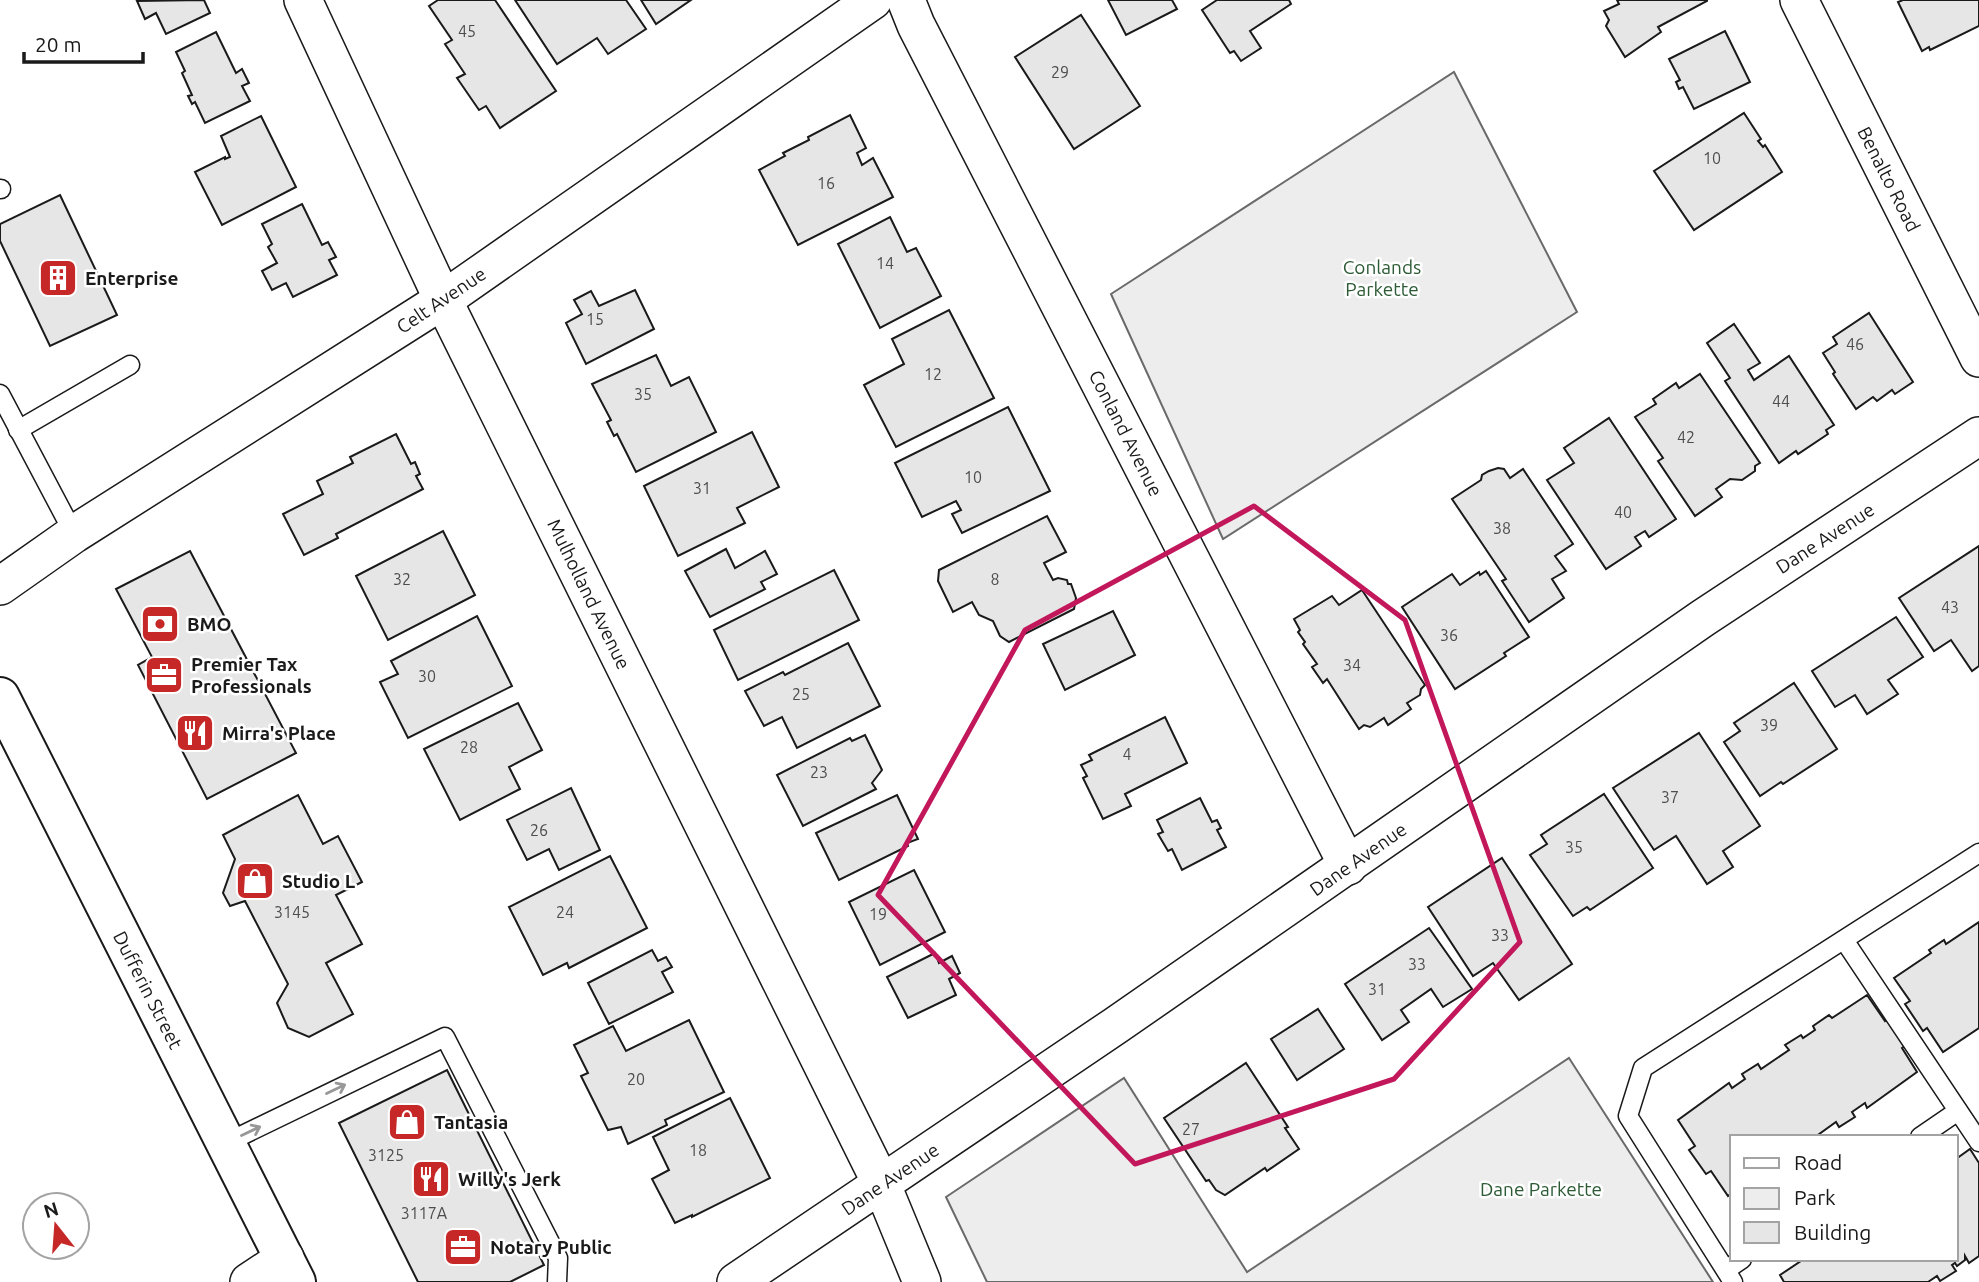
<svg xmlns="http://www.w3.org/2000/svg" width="1979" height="1282" viewBox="0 0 1979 1282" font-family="Ubuntu,sans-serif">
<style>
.green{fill:#ededed;stroke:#6a6a6a;stroke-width:2}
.building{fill:#e6e6e6;stroke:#1a1a1a;stroke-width:2}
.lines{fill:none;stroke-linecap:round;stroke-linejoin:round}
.lane-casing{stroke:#1a1a1a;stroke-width:21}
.street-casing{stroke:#1a1a1a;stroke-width:40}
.secondary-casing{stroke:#1a1a1a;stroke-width:42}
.lane{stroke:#fff;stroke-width:18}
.street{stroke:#fff;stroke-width:37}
.secondary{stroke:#fff;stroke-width:38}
.oneway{stroke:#989898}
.marked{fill:none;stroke:#c2185b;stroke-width:5;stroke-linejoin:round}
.labels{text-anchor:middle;stroke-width:5;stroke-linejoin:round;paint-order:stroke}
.number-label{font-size:16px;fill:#4d4d4d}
.street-label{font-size:19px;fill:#1a1a1a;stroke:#fff}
.park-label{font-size:19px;fill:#2b5a34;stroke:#fff}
.poi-label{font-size:19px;font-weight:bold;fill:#1a1a1a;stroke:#fff;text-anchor:start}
</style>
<rect width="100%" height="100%" fill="#fff"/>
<!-- green -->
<g class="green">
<polygon points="1454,72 1577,312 1223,539 1111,294"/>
<polygon points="1569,1058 1713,1282 987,1282 946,1197 1124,1078 1247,1272"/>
</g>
<!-- building -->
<g class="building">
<polygon points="204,0 210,13 166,34 156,13 145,19 137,1"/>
<polygon points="438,0 495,0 556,91 500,128 486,106 479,110 457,78 465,74 445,44 452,40 429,6"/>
<polygon points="515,0 626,0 646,29 608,54 597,38 557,64"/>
<polygon points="641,0 691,0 656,24"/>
<polygon points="1108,0 1172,0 1177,9 1126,35"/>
<polygon points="1217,0 1289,0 1291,4 1250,31 1261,48 1241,61 1234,51 1230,53 1202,10"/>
<polygon points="1617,0 1707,0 1707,1 1658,27 1661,32 1625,57 1606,26 1609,20 1604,11 1619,4"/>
<polygon points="1903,0 1979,0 1979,26 1930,50 1929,47 1922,51 1898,2"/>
<polygon points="1081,15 1140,106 1074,149 1015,57"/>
<polygon points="1725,31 1750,82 1694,109 1683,87 1679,89 1676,82 1680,80 1669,59"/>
<polygon points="216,32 236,73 242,69 249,83 242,86 250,101 205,123 195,102 192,104 188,96 192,95 182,73 185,71 176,52"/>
<polygon points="1744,113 1761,139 1758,141 1763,147 1765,145 1782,172 1694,230 1654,171"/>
<polygon points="850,115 866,148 857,153 862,165 873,158 893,197 798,245 759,170 785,156 783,153 809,140 808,137"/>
<polygon points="261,116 296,187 222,225 195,172 225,157 225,159 230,157 221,136"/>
<polygon points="60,195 117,315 50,346 0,241 0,224"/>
<polygon points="302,204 322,245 328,242 336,257 329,260 337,275 293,297 286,283 272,290 262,271 277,263 268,247 272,244 262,224"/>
<polygon points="890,217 907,252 916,248 941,296 880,328 838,244"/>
<polygon points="635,290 654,329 586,364 566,323 582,314 574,300 591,291 599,306"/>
<polygon points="949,310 994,398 896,447 864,385 904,364 892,339"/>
<polygon points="1869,313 1913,382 1895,394 1892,390 1877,401 1873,397 1856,409 1833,374 1835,372 1823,353 1837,344 1833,337"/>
<polygon points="1734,324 1760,363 1748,370 1754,380 1789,356 1834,425 1826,430 1828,434 1798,454 1796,451 1779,463 1725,381 1730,378 1707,343"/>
<polygon points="656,355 671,386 689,377 716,432 636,472 617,434 614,436 607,422 611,420 592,384"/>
<polygon points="1700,374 1760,463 1755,466 1755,471 1742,480 1730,479 1716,489 1722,497 1695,516 1658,461 1663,458 1635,417 1656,404 1653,399 1676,383 1679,388"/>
<polygon points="1008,407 1050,491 962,533 952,514 961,510 956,501 922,517 895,463"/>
<polygon points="1609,418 1676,519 1649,537 1645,531 1635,537 1641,546 1606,569 1547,480 1574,463 1564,448"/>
<polygon points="752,432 779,487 737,508 745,523 678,556 644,486"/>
<polygon points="396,434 411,464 415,462 420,474 416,476 423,489 336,534 338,538 304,555 283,514 323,494 317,481 353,463 350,457"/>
<polygon points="1498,468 1504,469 1510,478 1523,469 1573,544 1555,556 1566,571 1552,579 1564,598 1529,622 1502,581 1506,579 1452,499 1481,480 1482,475 1489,471"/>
<polygon points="1047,516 1066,552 1044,563 1053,580 1058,578 1067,580 1068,584 1071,584 1076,598 1074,609 1009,642 1000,636 993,621 979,615 972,602 953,612 938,581 939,570"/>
<polygon points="443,531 475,595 388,640 356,576"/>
<polygon points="1979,546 1979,666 1972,671 1951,640 1934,651 1899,598"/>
<polygon points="726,549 735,568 765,551 777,574 761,582 765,589 710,617 685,571"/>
<polygon points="190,551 296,753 207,799 138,665 152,657 116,589"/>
<polygon points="834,570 859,620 738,680 714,630"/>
<polygon points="1486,571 1529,637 1504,653 1506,656 1455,689 1402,607 1452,574 1460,585 1479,572 1480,575"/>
<polygon points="1362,590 1425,685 1421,689 1420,695 1407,703 1411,709 1388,725 1384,718 1370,727 1364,725 1359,729 1327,679 1323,683 1312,667 1317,664 1303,644 1305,642 1298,632 1300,630 1294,619 1332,596 1339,605"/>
<polygon points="1113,611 1135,655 1065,690 1043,644"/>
<polygon points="477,616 512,686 408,738 380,682 398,674 391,661"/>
<polygon points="1896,617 1923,657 1888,680 1898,694 1867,714 1855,695 1835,707 1812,671"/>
<polygon points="848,643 880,706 797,748 782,717 764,726 745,691 783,672 785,675"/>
<polygon points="1794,683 1837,749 1783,784 1781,782 1760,796 1724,742 1740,731 1734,723"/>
<polygon points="518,703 542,750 509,767 520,789 460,820 424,749"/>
<polygon points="1165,717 1187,763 1125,794 1131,806 1103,819 1083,778 1087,776 1081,765 1092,760 1089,755"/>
<polygon points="1699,733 1760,826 1723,851 1733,867 1707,884 1676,836 1654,850 1613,788"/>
<polygon points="865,735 882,770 872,783 876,789 803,826 777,775 850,738 852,741"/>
<polygon points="571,788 600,850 559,870 549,849 527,860 507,820"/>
<polygon points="1604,794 1653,868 1590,910 1587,907 1573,916 1530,855 1547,844 1541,835"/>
<polygon points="298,795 323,844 338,836 362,882 336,895 362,944 326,963 353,1014 309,1037 288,1028 277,1003 288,984 245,901 230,906 223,893 235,859 223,835"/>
<polygon points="897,795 918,839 907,843 908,846 839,880 816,833"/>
<polygon points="1200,798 1212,822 1217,820 1221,828 1217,830 1226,847 1182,870 1172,849 1168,851 1158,834 1163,832 1157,820"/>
<polygon points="610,856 647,928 569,968 567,963 543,975 509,907"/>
<polygon points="1502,858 1572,964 1519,1000 1493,963 1473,976 1428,907"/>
<polygon points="914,870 945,932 880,965 849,902"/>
<polygon points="1979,922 1979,1028 1943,1052 1927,1028 1923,1031 1905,1004 1910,1001 1894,978 1931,953 1929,950 1944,940 1946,944"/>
<polygon points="1429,928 1472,989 1443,1007 1431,989 1401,1010 1409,1022 1382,1040 1345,984"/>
<polygon points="652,950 658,961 666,957 672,967 662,972 673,992 609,1024 588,983"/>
<polygon points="935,953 939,963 952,956 960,973 949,979 956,995 908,1018 887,977"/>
<polygon points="1867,995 1885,1021 1891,1017 1909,1043 1902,1048 1917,1072 1867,1108 1865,1103 1852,1112 1855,1117 1839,1127 1836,1122 1815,1137 1732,1137 1732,1193 1728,1196 1711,1171 1706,1174 1689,1150 1695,1146 1678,1120 1729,1083 1732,1088 1745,1079 1742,1074 1758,1064 1761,1069 1789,1050 1785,1045 1801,1035 1803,1038 1815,1030 1813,1026 1829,1015 1832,1018"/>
<polygon points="1318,1009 1344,1049 1297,1080 1271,1039"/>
<polygon points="689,1020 724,1092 665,1120 667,1125 628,1144 621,1127 608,1130 581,1076 588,1073 574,1045 613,1026 626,1051"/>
<polygon points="1246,1063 1288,1127 1285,1128 1299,1149 1267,1171 1265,1168 1225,1195 1216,1190 1209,1180 1206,1181 1164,1118"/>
<polygon points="447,1070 544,1265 510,1282 418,1282 339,1123"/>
<polygon points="730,1098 770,1178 692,1217 692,1215 675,1223 652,1179 669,1170 653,1137"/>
<polygon points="1970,1149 1979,1163 1979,1256 1969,1263 1965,1256 1965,1260 1957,1266 1955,1263 1952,1265 1956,1271 1940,1281 1937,1276 1928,1282 1784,1282 1780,1275 1804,1259 1956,1259 1956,1159"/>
</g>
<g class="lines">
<!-- lane casing -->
<g class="lane-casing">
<g id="lane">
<polyline points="0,189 1,189"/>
<polyline points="0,394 74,534"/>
<polyline points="18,430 130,365"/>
<polyline points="1844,940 1979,1142"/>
<polyline points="1920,1137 1958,1111"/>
<polyline points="226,1143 445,1037 558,1258 557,1282"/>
<polyline points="1726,1270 1742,1259"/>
<polyline points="1733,1282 1628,1116 1643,1068 1979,853"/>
</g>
</g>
<!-- street casing -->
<g class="street-casing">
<g id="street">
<polyline points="303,0 443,300 882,1185 922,1282"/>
<polyline points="906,0 916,25 1348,866"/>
<polyline points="1799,0 1979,358"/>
<polyline points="0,586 74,534 443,300 873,0"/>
<polyline points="249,1282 285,1258"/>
<polyline points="736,1282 1115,1026 1703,618 1979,436"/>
</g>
</g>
<!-- secondary casing -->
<g class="secondary-casing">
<polyline id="secondary" points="0,697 296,1282"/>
</g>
<!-- lane -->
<use href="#lane" class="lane"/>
<!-- street -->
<use href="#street" class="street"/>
<!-- secondary -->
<use href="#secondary" class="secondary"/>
</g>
<!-- one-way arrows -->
<defs><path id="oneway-shaft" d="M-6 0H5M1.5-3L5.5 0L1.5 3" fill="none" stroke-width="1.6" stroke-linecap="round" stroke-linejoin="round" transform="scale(1.75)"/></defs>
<g class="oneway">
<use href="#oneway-shaft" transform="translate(336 1089) rotate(-26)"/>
<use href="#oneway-shaft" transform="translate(251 1131) rotate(-25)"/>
</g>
<!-- marked area -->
<path class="marked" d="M1254,506L1405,620L1520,942L1394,1079L1135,1164L878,895L1025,630Z"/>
<!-- icons -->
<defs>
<g id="building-square" transform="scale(2.0125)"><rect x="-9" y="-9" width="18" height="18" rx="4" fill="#c62828" stroke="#fff"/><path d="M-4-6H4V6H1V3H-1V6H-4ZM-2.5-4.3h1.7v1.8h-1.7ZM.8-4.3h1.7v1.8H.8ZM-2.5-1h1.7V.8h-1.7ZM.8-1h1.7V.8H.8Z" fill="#fff"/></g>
<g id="bank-square" transform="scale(2.0125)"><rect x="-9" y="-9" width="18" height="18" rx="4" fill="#c62828" stroke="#fff"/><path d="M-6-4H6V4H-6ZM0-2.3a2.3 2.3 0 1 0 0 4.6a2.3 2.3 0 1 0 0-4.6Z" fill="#fff"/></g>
<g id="office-square" transform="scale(2.0125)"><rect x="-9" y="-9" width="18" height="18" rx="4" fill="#c62828" stroke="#fff"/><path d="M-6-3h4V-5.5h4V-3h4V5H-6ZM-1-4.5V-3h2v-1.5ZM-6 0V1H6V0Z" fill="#fff"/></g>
<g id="restaurant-square" transform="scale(2.0125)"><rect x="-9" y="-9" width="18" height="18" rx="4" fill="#c62828" stroke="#fff"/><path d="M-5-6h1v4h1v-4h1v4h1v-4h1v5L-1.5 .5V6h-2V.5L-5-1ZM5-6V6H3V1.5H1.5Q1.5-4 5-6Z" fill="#fff"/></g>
<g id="shop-square" transform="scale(2.0125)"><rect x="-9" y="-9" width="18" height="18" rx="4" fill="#c62828" stroke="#fff"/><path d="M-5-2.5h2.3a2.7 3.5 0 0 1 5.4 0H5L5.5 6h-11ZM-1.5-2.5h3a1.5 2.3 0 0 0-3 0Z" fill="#fff"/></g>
</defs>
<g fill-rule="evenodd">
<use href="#building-square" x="58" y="278"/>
<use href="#bank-square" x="160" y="624"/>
<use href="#office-square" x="164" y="675"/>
<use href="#restaurant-square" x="195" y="733"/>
<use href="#shop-square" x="255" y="881"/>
<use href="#shop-square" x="407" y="1122"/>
<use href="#restaurant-square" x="431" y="1179"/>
<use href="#office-square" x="463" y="1247"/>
</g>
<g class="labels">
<!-- number labels -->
<g class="number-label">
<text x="467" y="37">45</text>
<text x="1060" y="78">29</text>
<text x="1712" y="164">10</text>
<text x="826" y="189">16</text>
<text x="885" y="269">14</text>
<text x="595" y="325">15</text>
<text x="1855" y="350">46</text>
<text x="933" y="380">12</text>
<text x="643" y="400">35</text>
<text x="1781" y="407">44</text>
<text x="1686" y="443">42</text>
<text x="973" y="483">10</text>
<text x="702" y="494">31</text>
<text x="1623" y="518">40</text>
<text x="1502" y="534">38</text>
<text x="402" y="585">32</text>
<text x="995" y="585">8</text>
<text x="1950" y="613">43</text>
<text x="1449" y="641">36</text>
<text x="1352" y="671">34</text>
<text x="427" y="682">30</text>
<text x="801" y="700">25</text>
<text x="1769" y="731">39</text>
<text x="469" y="753">28</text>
<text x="1127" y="760">4</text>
<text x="819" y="778">23</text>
<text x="1670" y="803">37</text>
<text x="539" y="836">26</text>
<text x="1574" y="853">35</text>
<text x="292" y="918">3145</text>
<text x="565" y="918">24</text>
<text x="878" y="920">19</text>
<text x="1500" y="941">33</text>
<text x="1417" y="970">33</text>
<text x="1377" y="995">31</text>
<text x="636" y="1085">20</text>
<text x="1191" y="1135">27</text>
<text x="698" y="1156">18</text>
<text x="386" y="1161">3125</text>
<text x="424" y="1219">3117A</text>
</g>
<!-- street labels -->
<g class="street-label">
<text transform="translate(1889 179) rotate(63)" y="7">Benalto Road</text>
<text transform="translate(441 300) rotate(-34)" y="7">Celt Avenue</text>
<text transform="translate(1126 433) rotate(63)" y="7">Conland Avenue</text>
<text transform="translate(1825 538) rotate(-33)" y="7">Dane Avenue</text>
<text transform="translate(589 594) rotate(64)" y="7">Mulholland Avenue</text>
<text transform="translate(1358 859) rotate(-35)" y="7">Dane Avenue</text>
<text transform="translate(148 990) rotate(63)" y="7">Dufferin Street</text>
<text transform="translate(890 1179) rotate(-34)" y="7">Dane Avenue</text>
</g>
<!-- park labels -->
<g class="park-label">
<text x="1382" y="274">Conlands<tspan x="1382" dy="22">Parkette</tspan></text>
<text x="1541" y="1196">Dane Parkette</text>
</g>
<!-- poi labels -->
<g class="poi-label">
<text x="85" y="285">Enterprise</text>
<text x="187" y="631">BMO</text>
<text x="191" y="671">Premier Tax<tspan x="191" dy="22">Professionals</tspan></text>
<text x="222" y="740">Mirra's Place</text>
<text x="282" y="888">Studio L</text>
<text x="434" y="1129">Tantasia</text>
<text x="458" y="1186">Willy's Jerk</text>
<text x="490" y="1254">Notary Public</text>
</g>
</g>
<!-- legend -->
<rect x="1730" y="1135" width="228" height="126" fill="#ffffff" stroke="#a3a3a3" stroke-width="2"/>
<rect x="1744" y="1158" width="35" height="10" fill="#ffffff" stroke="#a3a3a3" stroke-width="2"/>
<text x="1794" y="1170" font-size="21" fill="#1a1a1a">Road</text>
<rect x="1744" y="1188" width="35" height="21" fill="#ededed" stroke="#a3a3a3" stroke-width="2"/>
<text x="1794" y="1205" font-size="21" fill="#1a1a1a">Park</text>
<rect x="1744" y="1222" width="35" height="21" fill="#e6e6e6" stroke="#a3a3a3" stroke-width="2"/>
<text x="1794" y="1240" font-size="21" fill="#1a1a1a">Building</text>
<!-- north arrow -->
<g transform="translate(56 1226) rotate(343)"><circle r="33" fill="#ffffff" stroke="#a3a3a3" stroke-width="2"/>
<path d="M0-5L12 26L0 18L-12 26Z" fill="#c62828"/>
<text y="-10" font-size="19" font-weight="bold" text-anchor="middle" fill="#1a1a1a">N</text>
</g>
<!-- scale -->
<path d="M24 52v10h119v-10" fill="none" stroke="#1a1a1a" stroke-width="3.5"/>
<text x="35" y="52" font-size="21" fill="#1a1a1a" stroke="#ffffff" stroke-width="5" paint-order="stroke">20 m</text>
</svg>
